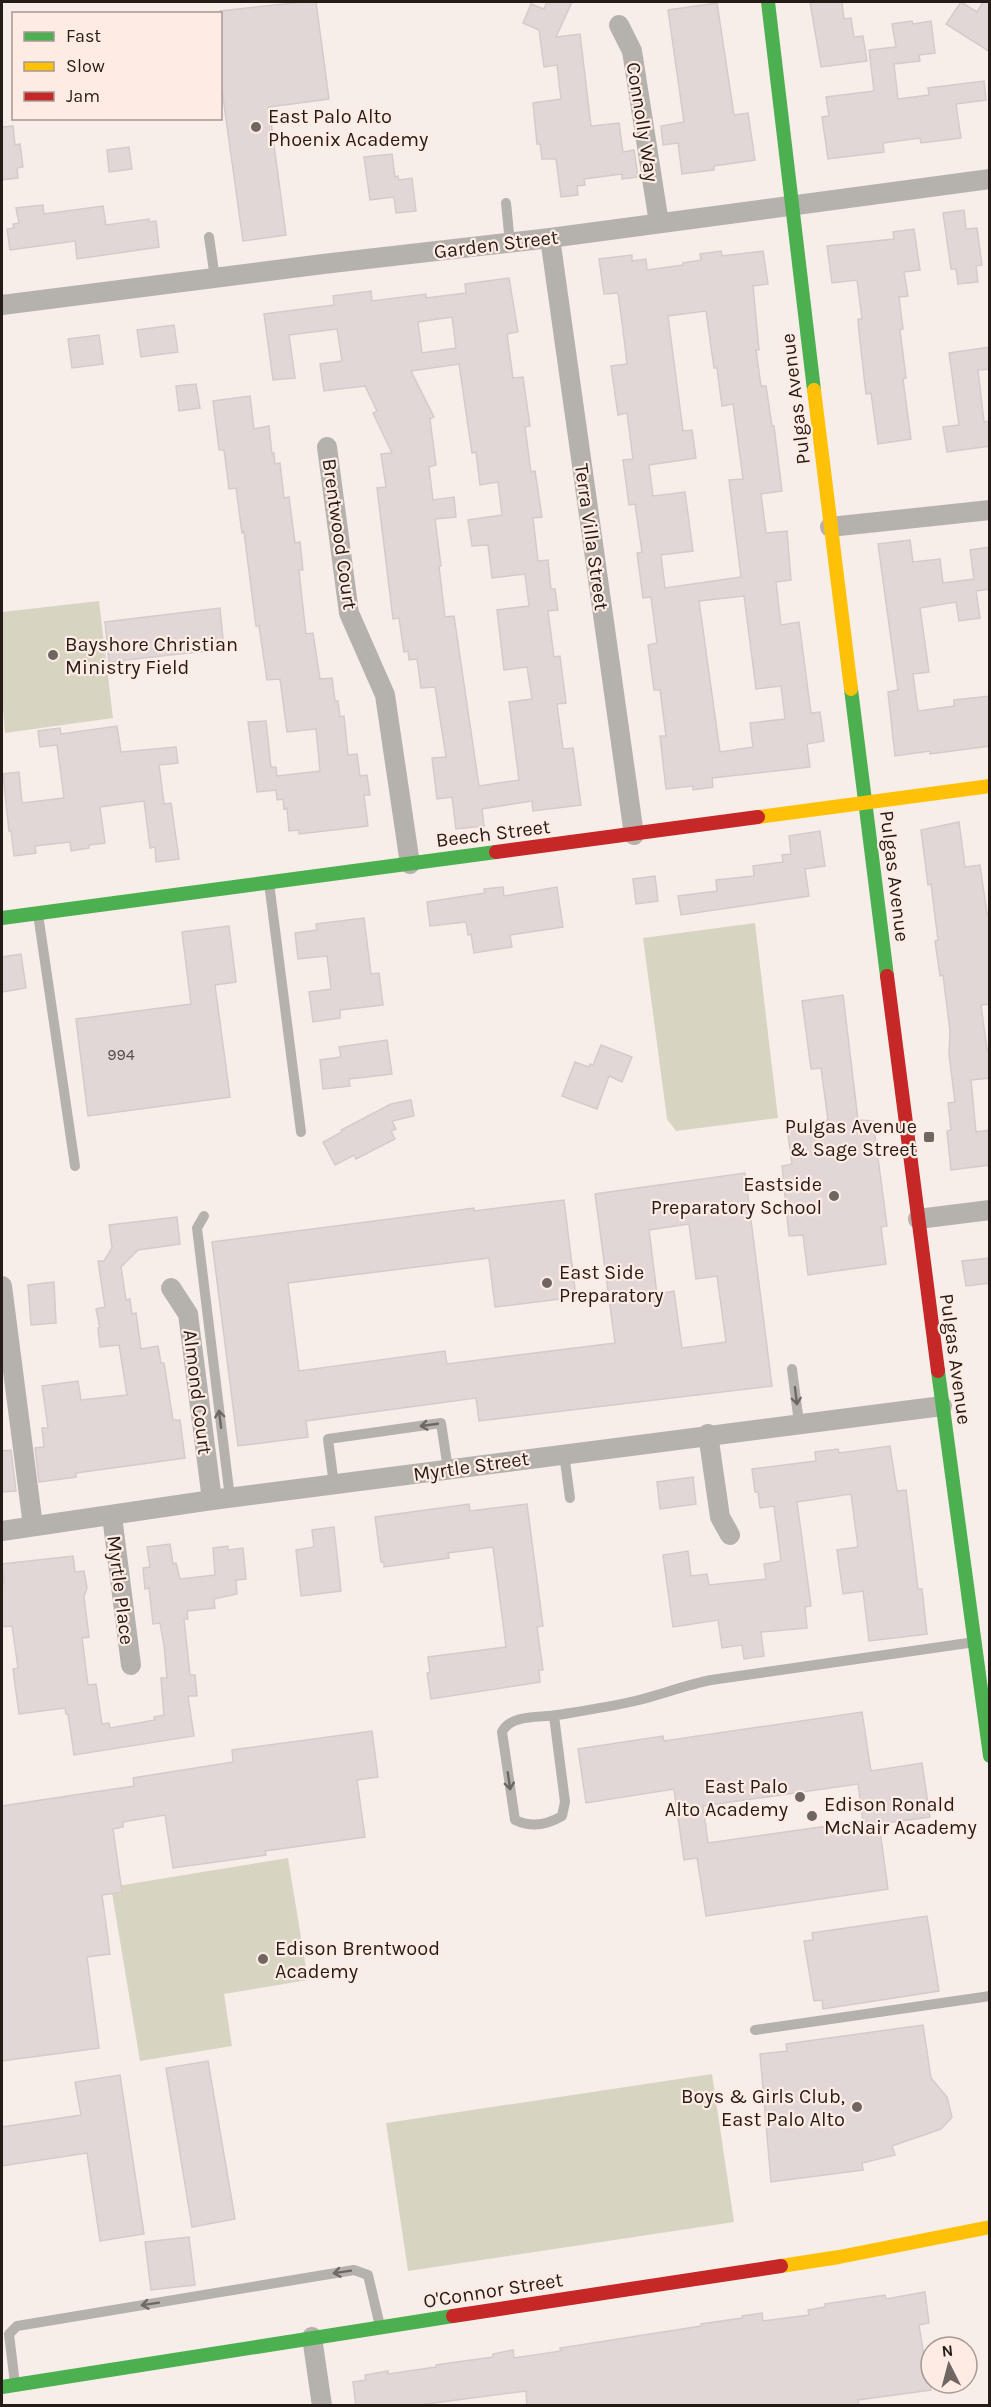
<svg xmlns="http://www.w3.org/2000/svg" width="991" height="2407" viewBox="0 0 991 2407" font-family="Karla,sans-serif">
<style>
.green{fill:#d7d5c1}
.building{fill:#e1d7d7;stroke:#d5cbcb;stroke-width:1.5;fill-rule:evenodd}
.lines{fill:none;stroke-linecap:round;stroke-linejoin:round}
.lane{stroke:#b5b2ae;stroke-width:10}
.street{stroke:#b5b2ae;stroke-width:20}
.fast{stroke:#4caf50;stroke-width:14}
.slow{stroke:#ffc107;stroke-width:14}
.jam{stroke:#c62828;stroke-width:14}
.oneway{stroke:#6e6762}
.poi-dot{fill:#6f6661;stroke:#fdebe4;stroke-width:2}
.labels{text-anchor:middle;stroke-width:4.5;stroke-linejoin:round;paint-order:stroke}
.number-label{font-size:16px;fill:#574d49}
.poi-label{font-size:20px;fill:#261c17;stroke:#fdebe4;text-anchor:start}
.street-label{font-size:20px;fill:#261c17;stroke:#fdebe4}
</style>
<rect width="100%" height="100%" fill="#f7eeea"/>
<!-- green -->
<g class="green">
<polygon points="99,601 113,718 5,733 2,697 2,612"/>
<polygon points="755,923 778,1118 676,1131 667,1119 643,938"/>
<polygon points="288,1858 308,1980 224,1994 232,2046 140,2061 111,1887"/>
<polygon points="712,2074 734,2222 408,2271 386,2123"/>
</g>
<!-- building -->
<g class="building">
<polygon points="303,2 316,2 329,99 269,107 286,235 243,241 220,76 220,11"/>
<polygon points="547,2 572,2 556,37 580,34 591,126 619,123 623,152 634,150 638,177 622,179 622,174 584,179 585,185 577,186 578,195 561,197 556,159 542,159 540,144 537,144 533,103 561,99 557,65 544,67 539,30 523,23 531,4 544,9"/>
<polygon points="810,2 842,2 844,19 851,18 854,37 863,36 867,61 821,67"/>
<polygon points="961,2 977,12 983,2 990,2 990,52 946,24"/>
<polygon points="717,3 734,115 748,113 755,160 714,166 714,170 682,174 678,143 663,145 661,126 684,122 668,10"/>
<polygon points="912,21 913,24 931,21 935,53 919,55 920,61 894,64 898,99 929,95 928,88 984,81 986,100 956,104 961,138 921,143 920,138 883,143 884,152 828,159 822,117 829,116 826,97 874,91 869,50 896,47 892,24"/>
<polygon points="13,126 15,145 20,144 23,167 17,168 18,178 2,180 2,127"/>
<polygon points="129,147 132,169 109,172 107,150"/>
<polygon points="392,154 395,177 398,176 399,180 412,178 416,211 396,213 394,197 370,200 364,157"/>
<polygon points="43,205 44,214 103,206 106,225 149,219 149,222 156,221 159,247 77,259 75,241 10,250 7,229 14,228 13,224 19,223 16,208"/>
<polygon points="964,210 966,229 977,228 982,265 976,266 978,282 958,284 956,269 951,269 943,213"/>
<polygon points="914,229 920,270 904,272 908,296 899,297 903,329 900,330 906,378 903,379 911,439 878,444 871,393 866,394 859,332 858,319 862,319 857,280 832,283 827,246 894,239 893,232"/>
<path d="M721,251L722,256L763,251L768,284L753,286L759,350H756L761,386H766L772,426H774L782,491L761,494L766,533L787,531L791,580L776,582L781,625L799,622L811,713L820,712L824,741L807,744L810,767L712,778L713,787L693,790V786L666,789L660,736H666L660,690H654L648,645L657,643L651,597L643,598L637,553L642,552L635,504L629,505L623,460L633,459L627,413L618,415L611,366L627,364L623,330L618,293L604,294L599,259L632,255V261L646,259L647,270L683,265V263L701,260L700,254ZM706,311L714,368H717L722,406L733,404L743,479L729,480L741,577L665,588L661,555L693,551L685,492L653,496L649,465L696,458L692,430L683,431L668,316ZM744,596L756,689L781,686L785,719L750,723L753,747L720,752L699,601Z"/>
<path d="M509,278L518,332L507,334L513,378L523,377L530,426L525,427L531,472L535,471L542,517L533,518L538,561L548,560L551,589H555L558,610L548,611L554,657L560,656L566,703L557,704L563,749L573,748L581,805L533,811L532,801L482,809L484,826L456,829L452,797L437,799L432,758L446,757L435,687L421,688L417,659L409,660L408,651L404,652L399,618L393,619L377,488L386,487L381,454L392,453L373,413L377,411L365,386L324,391L320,364L342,361L337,329L289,335L295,378L273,380L264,314L334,305L333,296L371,291L372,301L426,294V298L466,293L465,284ZM452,317L456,348L422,353L418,322ZM459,364L472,453L476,452L480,485L498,482L502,515L468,520L472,546L488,545L492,578L525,574L529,606L497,610L504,670L527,667L532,699L509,702L519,780L479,786L454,616L445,617L439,566H441L435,519L456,517L454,497L433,500L429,467L436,465L430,419L434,417L411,371Z"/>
<polygon points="174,325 178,352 141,357 137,330"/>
<polygon points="99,335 103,364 72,368 68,339"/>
<polygon points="990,347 990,369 978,370 984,422 990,421 990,446 947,452 943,427 959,425 949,353"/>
<polygon points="196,384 200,408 179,411 176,386"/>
<polygon points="250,396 254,429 269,426 272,454 274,453 275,464 280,463 284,498 289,497 295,543 300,542 303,570 299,570 300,580 306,634 313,633 320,679 332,678 335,701 338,701 340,717 344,716 348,755 357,754 360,776 367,775 370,795 364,795 368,826 299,834 299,830 289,831 287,808 284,809 283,799 277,800 276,790 257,792 248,722 266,721 271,767 276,767 277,776 320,771 316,729 287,732 280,679 267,680 259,626 256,626 244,532 242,533 236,488 229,489 224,450 219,450 213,401"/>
<polygon points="910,540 913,562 940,559 943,583 974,579 970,550 990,547 990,589 976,591 980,618 959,621 956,602 920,608 929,672 913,674 918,711 954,706 954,700 990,696 990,746 930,754 930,751 895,756 888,692 898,690 878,544"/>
<polygon points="220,608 224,649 109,662 105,622"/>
<polygon points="117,726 121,752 176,747 178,763 159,765 164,804 171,803 179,859 156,862 155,847 150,848 144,801 100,807 105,843 89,845 89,848 71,851 70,842 35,846 36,853 14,856 11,831 9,831 3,774 19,772 22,803 64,798 57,745 40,747 38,731 60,728 61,734"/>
<polygon points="959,822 965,867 980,865 987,914 990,914 990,1004 981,1005 987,1050 990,1050 990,1078 971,1080 976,1132 990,1130 990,1165 951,1170 947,1131 951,1130 948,1103 955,1102 949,1054 950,1031 943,975 940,976 935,941 938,940 931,884 928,885 921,830"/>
<polygon points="820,831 825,866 805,869 809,896 681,915 678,896 717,891 716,880 754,876 753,866 783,862 782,855 791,854 789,836"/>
<polygon points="655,876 658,901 636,904 633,879"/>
<polygon points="503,887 504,896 557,887 563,927 510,935 512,947 474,953 471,934 468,935 466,922 430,926 427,902 485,893 484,889"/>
<polygon points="364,918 371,974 379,973 383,1005 340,1010 340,1018 313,1022 309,992 331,989 327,956 298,959 295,933 317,930 316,924"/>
<polygon points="229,926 236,982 215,985 230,1097 88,1116 76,1019 191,1004 182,932"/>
<polygon points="21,954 26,988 2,992 2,957"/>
<polygon points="843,995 858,1120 873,1121 887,1226 881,1227 886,1264 808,1275 803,1235 789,1236 782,1166 792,1164 787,1128 816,1125 816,1122 828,1120 821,1068 811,1069 802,1001"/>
<polygon points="387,1040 392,1074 349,1079 350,1086 323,1089 320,1060 341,1057 339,1047"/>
<polygon points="601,1045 632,1057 622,1082 609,1076 597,1109 562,1096 575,1062 589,1067 590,1064 593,1065"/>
<polygon points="411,1100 414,1116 392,1121 396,1129 391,1131 395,1139 356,1159 354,1155 335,1165 323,1142 342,1132 341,1130 391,1104"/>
<path d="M745,1173L772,1386L479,1421L476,1398L306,1421L308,1437L238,1446L212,1242L474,1208V1211L564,1200L576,1297L495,1307L489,1258L288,1283L299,1371L445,1351L447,1364L615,1343L595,1194ZM689,1224L696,1279L717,1276L726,1342L682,1348L674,1291L657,1294L649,1230Z"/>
<polygon points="177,1217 180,1244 138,1250 121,1267 126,1300 130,1299 132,1314 136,1313 141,1349 158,1346 161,1363 164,1363 173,1420 180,1420 185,1458 76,1473 76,1477 39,1482 35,1448 44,1447 42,1428 48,1428 42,1386 78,1381 81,1400 127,1395 119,1345 100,1347 98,1328 100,1328 96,1309 105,1307 98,1261 104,1261 112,1248 109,1225"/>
<polygon points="990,1258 990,1283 966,1286 962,1261"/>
<polygon points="54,1282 56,1323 31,1325 28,1285"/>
<polygon points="890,1446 897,1491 906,1490 918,1589 922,1589 927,1634 869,1641 863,1591 843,1594 837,1550 858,1547 851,1494 797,1502 811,1606 805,1607 807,1628 761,1632 764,1656 744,1659 742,1645 722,1648 718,1620 673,1627 663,1555 688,1551 691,1576 707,1574 709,1585 766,1579 764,1564 781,1561 774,1506 760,1508 758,1492 755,1492 752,1469 816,1461 815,1452 838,1449 839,1453"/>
<polygon points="11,1450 16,1491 2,1492 2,1451"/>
<polygon points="693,1477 696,1504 660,1509 657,1482"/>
<polygon points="469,1504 470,1511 527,1504 543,1626 537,1627 543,1670 539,1670 540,1682 431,1699 427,1673 430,1673 428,1657 506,1647 493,1547 448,1553 449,1558 384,1567 384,1562 381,1562 375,1517"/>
<polygon points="334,1527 341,1591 301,1596 296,1550 314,1547 312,1530"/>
<polygon points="170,1544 173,1564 176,1563 180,1579 215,1575 213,1548 228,1546 228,1550 243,1548 246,1579 236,1580 237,1594 214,1599 215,1608 187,1611 188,1619 184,1619 190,1675 195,1675 197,1696 188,1696 194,1736 74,1755 68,1714 66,1714 65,1708 19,1714 13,1669 18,1668 12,1626 2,1627 2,1584 4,1583 2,1564 73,1556 75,1572 84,1571 87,1588 84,1597 89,1637 82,1638 88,1685 96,1684 102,1724 109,1723 110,1728 155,1720 154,1717 164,1715 161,1678 167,1678 164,1645 160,1623 153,1624 149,1588 145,1589 143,1568 150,1567 147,1547"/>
<path d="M862,1712L871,1771L922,1763L930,1817L879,1824L888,1889L706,1916L697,1858L684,1860L674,1789L586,1803L578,1749L663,1736L664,1741ZM858,1784L863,1821L708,1843L703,1806Z"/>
<polygon points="372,1731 378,1777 357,1780 365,1837 265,1851 266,1855 173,1868 165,1815 123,1822 123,1827 113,1829 122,1892 102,1895 110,1954 87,1957 99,2048 2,2061 2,1806 134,1786 133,1778 233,1762 232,1750"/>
<polygon points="927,1916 939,1991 823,2009 822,2000 814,2001 804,1941 813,1940 812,1933"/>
<polygon points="923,2025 931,2078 947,2097 952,2117 941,2129 892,2146 895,2155 862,2163 863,2170 771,2182 760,2054 787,2051 786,2044"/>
<polygon points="208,2061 235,2219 192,2227 166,2068"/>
<polygon points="120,2075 144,2234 100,2241 87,2153 2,2166 2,2127 81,2115 75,2082"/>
<polygon points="189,2237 195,2285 151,2290 145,2242"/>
<polygon points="925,2292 929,2323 919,2325 924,2356 931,2356 931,2390 858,2400 859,2406 527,2406 526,2391 411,2406 356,2406 353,2382 366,2380 365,2375 388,2371 388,2374 436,2367 436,2365 493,2357 493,2354 513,2350 514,2358 561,2351 560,2348 701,2326 701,2324 742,2318 742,2316 762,2313 763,2321 809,2315 808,2310 825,2307 825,2304 885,2295 886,2299"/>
</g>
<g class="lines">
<!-- lane -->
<g class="lane">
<polyline points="506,203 510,243"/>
<polyline points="209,237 215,278"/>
<polyline points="269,883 301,1132"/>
<polyline points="38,914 75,1166"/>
<polyline points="204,1216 197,1228 230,1498"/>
<polyline points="792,1369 799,1423"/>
<polyline points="564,1454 570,1498"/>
<polyline points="334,1485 328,1439 441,1423 448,1469"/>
<path d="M554,1716L565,1802L562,1816C547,1825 532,1828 515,1820L502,1732C511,1714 539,1718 557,1715C582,1711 609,1707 635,1701C661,1695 685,1685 711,1680L975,1642"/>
<polyline points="755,2030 990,1996"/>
<polyline points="15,2384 9,2334 17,2326 354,2270 368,2275 380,2326"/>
</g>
<!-- street -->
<g class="street">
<polyline points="619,25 632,51 659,223"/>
<polyline points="550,238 634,835"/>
<polyline points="2,305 323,264 550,238 990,179"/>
<polyline points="327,447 349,613 385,695 410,864"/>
<polyline points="830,527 990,510"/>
<polyline points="918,1219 990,1210"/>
<polyline points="2,1286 33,1526"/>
<polyline points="171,1288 188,1314 212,1500"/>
<polyline points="708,1434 720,1517 730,1535"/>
<polyline points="112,1516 131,1665"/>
<polyline points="2,1531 212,1500 942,1406"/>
<polyline points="312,2337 322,2406"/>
</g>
<!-- fast -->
<g class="fast">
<polyline points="768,2 814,390"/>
<polyline points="851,689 887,976"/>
<polyline points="2,918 496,852"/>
<polyline points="938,1371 990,1756"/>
<polyline points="2,2387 453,2316"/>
</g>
<!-- slow -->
<g class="slow">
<polyline points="814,390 851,689"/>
<polyline points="758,817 990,786"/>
<polyline points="781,2266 839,2257 990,2227"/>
</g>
<!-- jam -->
<g class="jam">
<polyline points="496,852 758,817"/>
<polyline points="887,976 938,1371"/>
<polyline points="453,2316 781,2266"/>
</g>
</g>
<!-- one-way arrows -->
<defs><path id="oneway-shaft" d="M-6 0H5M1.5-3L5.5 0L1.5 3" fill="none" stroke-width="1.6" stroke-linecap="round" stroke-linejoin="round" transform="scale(1.5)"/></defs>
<g class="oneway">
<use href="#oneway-shaft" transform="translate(796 1396) rotate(83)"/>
<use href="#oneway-shaft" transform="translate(220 1419) rotate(-97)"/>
<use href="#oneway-shaft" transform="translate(429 1425) rotate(172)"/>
<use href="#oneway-shaft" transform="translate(509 1781) rotate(82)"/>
<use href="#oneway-shaft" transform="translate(342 2272) rotate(171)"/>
<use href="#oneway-shaft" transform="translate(150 2304) rotate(171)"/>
</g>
<!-- markers -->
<g class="poi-dot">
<circle cx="256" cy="127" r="6"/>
<circle cx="53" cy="655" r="6"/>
<rect x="923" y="1131" width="12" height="12" rx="3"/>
<circle cx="834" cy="1196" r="6"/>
<circle cx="547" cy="1283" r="6"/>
<circle cx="800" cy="1797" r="6"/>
<circle cx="812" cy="1816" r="6"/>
<circle cx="263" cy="1959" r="6"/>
<circle cx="857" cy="2107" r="6"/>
</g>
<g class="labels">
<!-- number labels -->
<g class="number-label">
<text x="121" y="1060">994</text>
</g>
<!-- poi labels -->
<g class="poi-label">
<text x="268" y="123">East Palo Alto<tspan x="268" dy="23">Phoenix Academy</tspan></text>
<text x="65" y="651">Bayshore Christian<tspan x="65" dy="23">Ministry Field</tspan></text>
<text x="917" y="1133" text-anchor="end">Pulgas Avenue<tspan x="917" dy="23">&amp; Sage Street</tspan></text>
<text x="822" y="1191" text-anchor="end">Eastside<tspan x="822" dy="23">Preparatory School</tspan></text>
<text x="559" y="1279">East Side<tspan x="559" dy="23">Preparatory</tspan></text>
<text x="788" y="1793" text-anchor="end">East Palo<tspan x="788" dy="23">Alto Academy</tspan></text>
<text x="824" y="1811">Edison Ronald<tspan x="824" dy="23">McNair Academy</tspan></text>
<text x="275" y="1955">Edison Brentwood<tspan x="275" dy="23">Academy</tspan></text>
<text x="845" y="2103" text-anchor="end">Boys &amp; Girls Club,<tspan x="845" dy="23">East Palo Alto</tspan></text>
</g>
<!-- street labels -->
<g class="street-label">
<text transform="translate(643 122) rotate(81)" y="7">Connolly Way</text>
<text transform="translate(496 244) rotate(-7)" y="7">Garden Street</text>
<text transform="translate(795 399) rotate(-97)" y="7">Pulgas Avenue</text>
<text transform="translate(340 534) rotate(82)" y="7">Brentwood Court</text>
<text transform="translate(592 537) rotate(82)" y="7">Terra Villa Street</text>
<text transform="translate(493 833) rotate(-7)" y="7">Beech Street</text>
<text transform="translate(895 876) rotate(83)" y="7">Pulgas Avenue</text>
<text transform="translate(956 1359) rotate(82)" y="7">Pulgas Avenue</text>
<text transform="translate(198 1392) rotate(83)" y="7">Almond Court</text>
<text transform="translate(471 1466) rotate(-8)" y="7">Myrtle Street</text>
<text transform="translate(121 1590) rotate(83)" y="7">Myrtle Place</text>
<text transform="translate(493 2290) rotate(-9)" y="7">O'Connor Street</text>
</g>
</g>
<!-- border -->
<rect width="991" height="2407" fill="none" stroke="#261c17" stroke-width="6"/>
<!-- legend -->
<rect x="12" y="12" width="210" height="108" fill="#fdebe4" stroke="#a79892" stroke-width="1.5"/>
<rect x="24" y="32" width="30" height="9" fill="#4caf50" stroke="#a79892" stroke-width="1.5"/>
<text x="66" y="42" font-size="18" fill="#261c17">Fast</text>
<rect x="24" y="62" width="30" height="9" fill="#ffc107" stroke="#a79892" stroke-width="1.5"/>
<text x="66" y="72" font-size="18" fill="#261c17">Slow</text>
<rect x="24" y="92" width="30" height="9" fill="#c62828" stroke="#a79892" stroke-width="1.5"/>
<text x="66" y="102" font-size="18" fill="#261c17">Jam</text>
<!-- north arrow -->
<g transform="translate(949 2365) rotate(354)"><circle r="28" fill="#fdebe4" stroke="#a79892" stroke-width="1.5"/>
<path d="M0-4.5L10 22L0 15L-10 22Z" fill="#6f6661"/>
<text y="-9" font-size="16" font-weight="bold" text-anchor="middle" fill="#261c17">N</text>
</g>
</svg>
